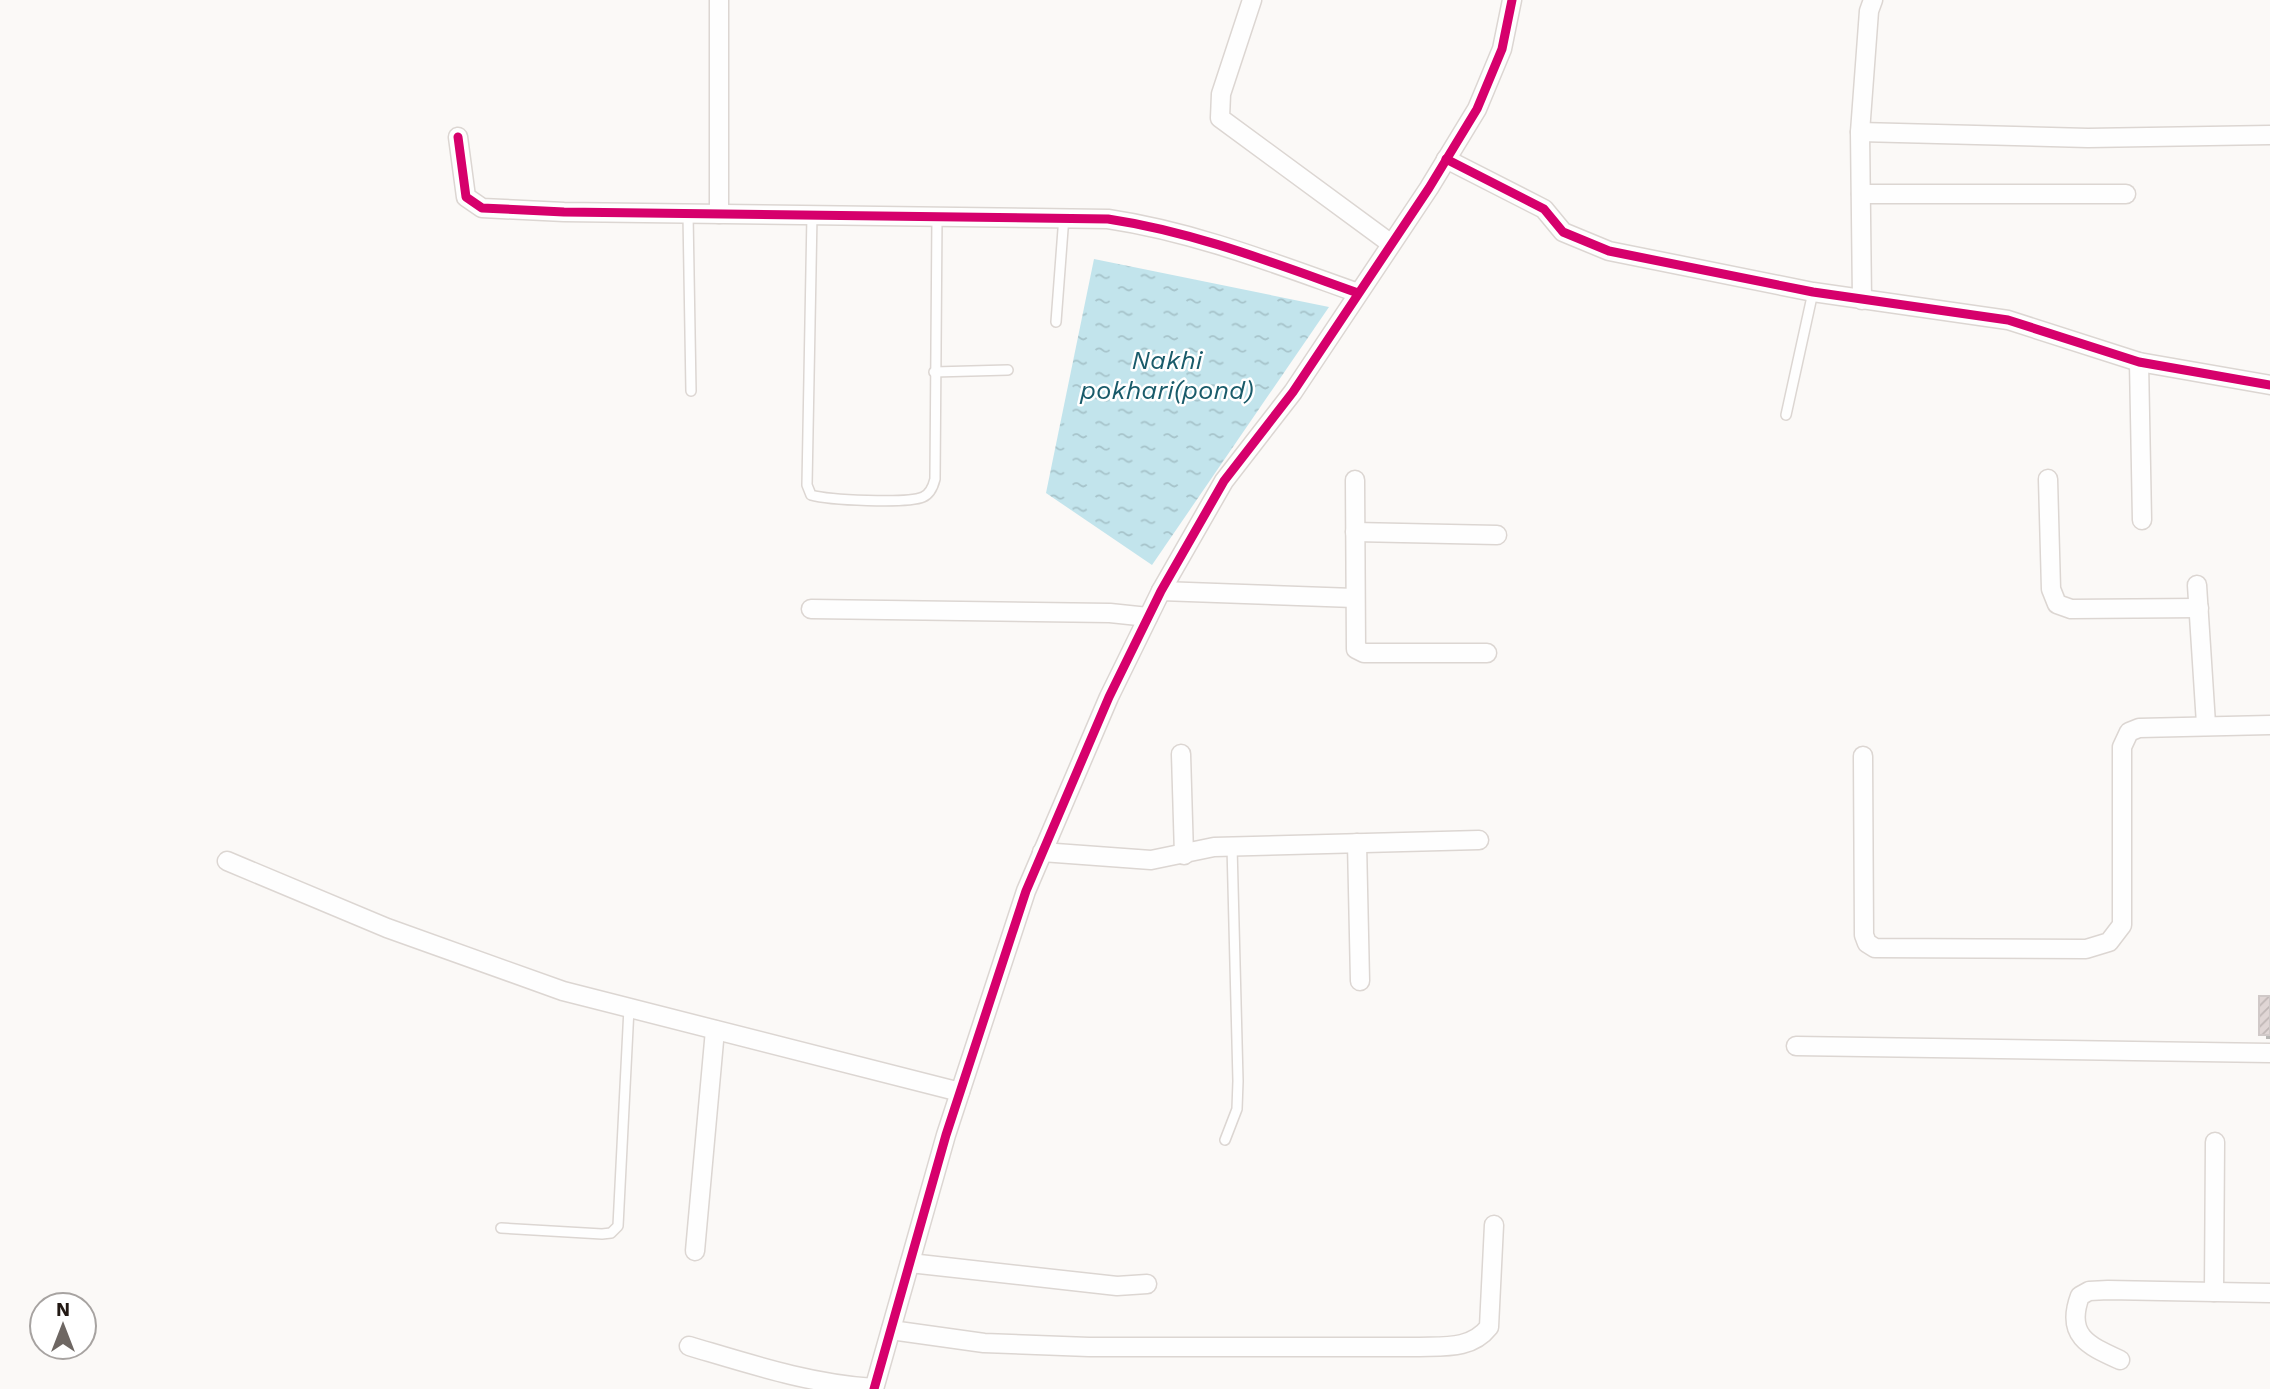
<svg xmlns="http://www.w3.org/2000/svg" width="2270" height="1389" viewBox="0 0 2270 1389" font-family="'Work Sans',sans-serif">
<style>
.water{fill:url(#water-ripples)}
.building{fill:url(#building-hatch);stroke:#d0c9c8;stroke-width:2;filter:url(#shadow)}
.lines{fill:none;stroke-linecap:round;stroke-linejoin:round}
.lane-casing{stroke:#dcd6d2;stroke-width:12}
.street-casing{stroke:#dcd6d2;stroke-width:21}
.lane{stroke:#fefefe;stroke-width:9}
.street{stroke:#fefefe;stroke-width:18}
.cycleway-casing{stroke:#fff;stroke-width:13}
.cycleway{stroke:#d6006c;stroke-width:9}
.labels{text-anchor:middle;stroke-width:5;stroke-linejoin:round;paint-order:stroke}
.water-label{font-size:26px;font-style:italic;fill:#195b6a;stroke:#fff}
</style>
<defs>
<pattern id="water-ripples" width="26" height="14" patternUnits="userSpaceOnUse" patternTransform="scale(1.75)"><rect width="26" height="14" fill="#c2e4ec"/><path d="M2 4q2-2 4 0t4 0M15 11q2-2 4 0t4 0" fill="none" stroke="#a6c3ca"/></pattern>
<pattern id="building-hatch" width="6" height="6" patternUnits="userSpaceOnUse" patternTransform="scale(1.75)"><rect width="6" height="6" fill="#e0d6d5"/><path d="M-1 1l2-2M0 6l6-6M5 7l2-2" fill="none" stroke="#c0b7b6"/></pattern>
<filter id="shadow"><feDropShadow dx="8" dy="4.5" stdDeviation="0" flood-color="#0004"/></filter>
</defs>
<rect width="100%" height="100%" fill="#fbf9f7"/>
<!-- water -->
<polygon class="water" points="1094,259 1329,307 1152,565 1046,493"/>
<!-- building -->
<rect class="building" x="2259" y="996" width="11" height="39"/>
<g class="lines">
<!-- lane casing -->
<g class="lane-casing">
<g id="lane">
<polyline points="688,214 691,391"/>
<path d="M812,215L807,485L811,495C828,500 907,504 923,497C930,494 933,487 935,479L937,216"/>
<polyline points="1056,322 1064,216"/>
<polyline points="934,372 1008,370"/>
<polyline points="1786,415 1813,292"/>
<polyline points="1225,1140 1237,1109 1238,1081 1232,846"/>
<polyline points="501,1228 602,1234 611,1233 618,1226 629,1008"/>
</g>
</g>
<!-- street casing -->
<g class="street-casing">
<g id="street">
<polyline points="719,0 719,214"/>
<polyline points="1252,0 1221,94 1220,118 1390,243"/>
<polyline points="1860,132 2088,138 2270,135"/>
<path d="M458,137L466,197L482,208L564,212L1108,219C1195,232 1276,264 1358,293"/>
<polyline points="1446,159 1544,209 1563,232 1609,251 1813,292 2008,320 2139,362 2270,385"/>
<polyline points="1861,194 2126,194"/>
<polyline points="1862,300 1860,132 1869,11 1873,0"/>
<polyline points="2139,362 2142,520"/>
<polyline points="2048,479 2051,589 2057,604 2071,609 2199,608"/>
<polyline points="1355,480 1356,649 1364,653 1487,653"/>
<polyline points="1355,532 1497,535"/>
<polyline points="2197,585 2206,724"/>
<polyline points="1161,591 1354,598"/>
<polyline points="811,609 1110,613 1148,617"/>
<polyline points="1181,754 1184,855"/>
<polyline points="1863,756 1864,935 1867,943 1875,948 2086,949 2109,942 2122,925 2122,747 2129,732 2139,728 2270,725"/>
<polyline points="1357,843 1360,981"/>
<polyline points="1042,852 1151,860 1214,847 1479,840"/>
<polyline points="227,861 387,928 563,991 960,1092"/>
<polyline points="1796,1046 2270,1053"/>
<polyline points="695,1251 715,1030"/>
<polyline points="910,1263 1117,1286 1147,1284"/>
<polyline points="2214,1292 2215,1142"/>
<path d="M891,1330L984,1343L1089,1347H1417C1443,1346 1471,1350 1489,1327L1494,1225"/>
<path d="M689,1346C750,1364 810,1384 874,1388"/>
<path d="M2120,1360C2089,1346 2065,1336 2080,1296L2089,1291L2108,1290L2270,1293"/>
<polyline points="874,1389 946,1135 1026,891 1109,697 1161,591 1224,481 1293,392 1429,188 1477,109 1502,49 1512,0"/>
</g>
</g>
<!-- lane -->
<use href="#lane" class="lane"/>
<!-- street -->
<use href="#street" class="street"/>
<!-- cycleway casing -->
<g class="cycleway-casing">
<g id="cycleway">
<path d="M458,137L466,197L482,208L564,212L1108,219C1195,232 1276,264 1358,293"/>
<polyline points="1446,159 1544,209 1563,232 1609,251 1813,292 2008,320 2139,362 2270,385"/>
<polyline points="874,1389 946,1135 1026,891 1109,697 1161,591 1224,481 1293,392 1429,188 1477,109 1502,49 1512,0"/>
</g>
</g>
<!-- cycleway -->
<use href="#cycleway" class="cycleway"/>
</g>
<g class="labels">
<!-- water labels -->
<g class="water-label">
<text x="1167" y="369">Nakhi<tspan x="1167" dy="30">pokhari(pond)</tspan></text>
</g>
</g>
<!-- north arrow -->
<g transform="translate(63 1326)"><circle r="33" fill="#ffffff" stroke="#a7a3a1" stroke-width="2"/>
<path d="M0-5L12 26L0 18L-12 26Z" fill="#6e6763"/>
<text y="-10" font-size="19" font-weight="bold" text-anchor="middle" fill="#221914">N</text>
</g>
</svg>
